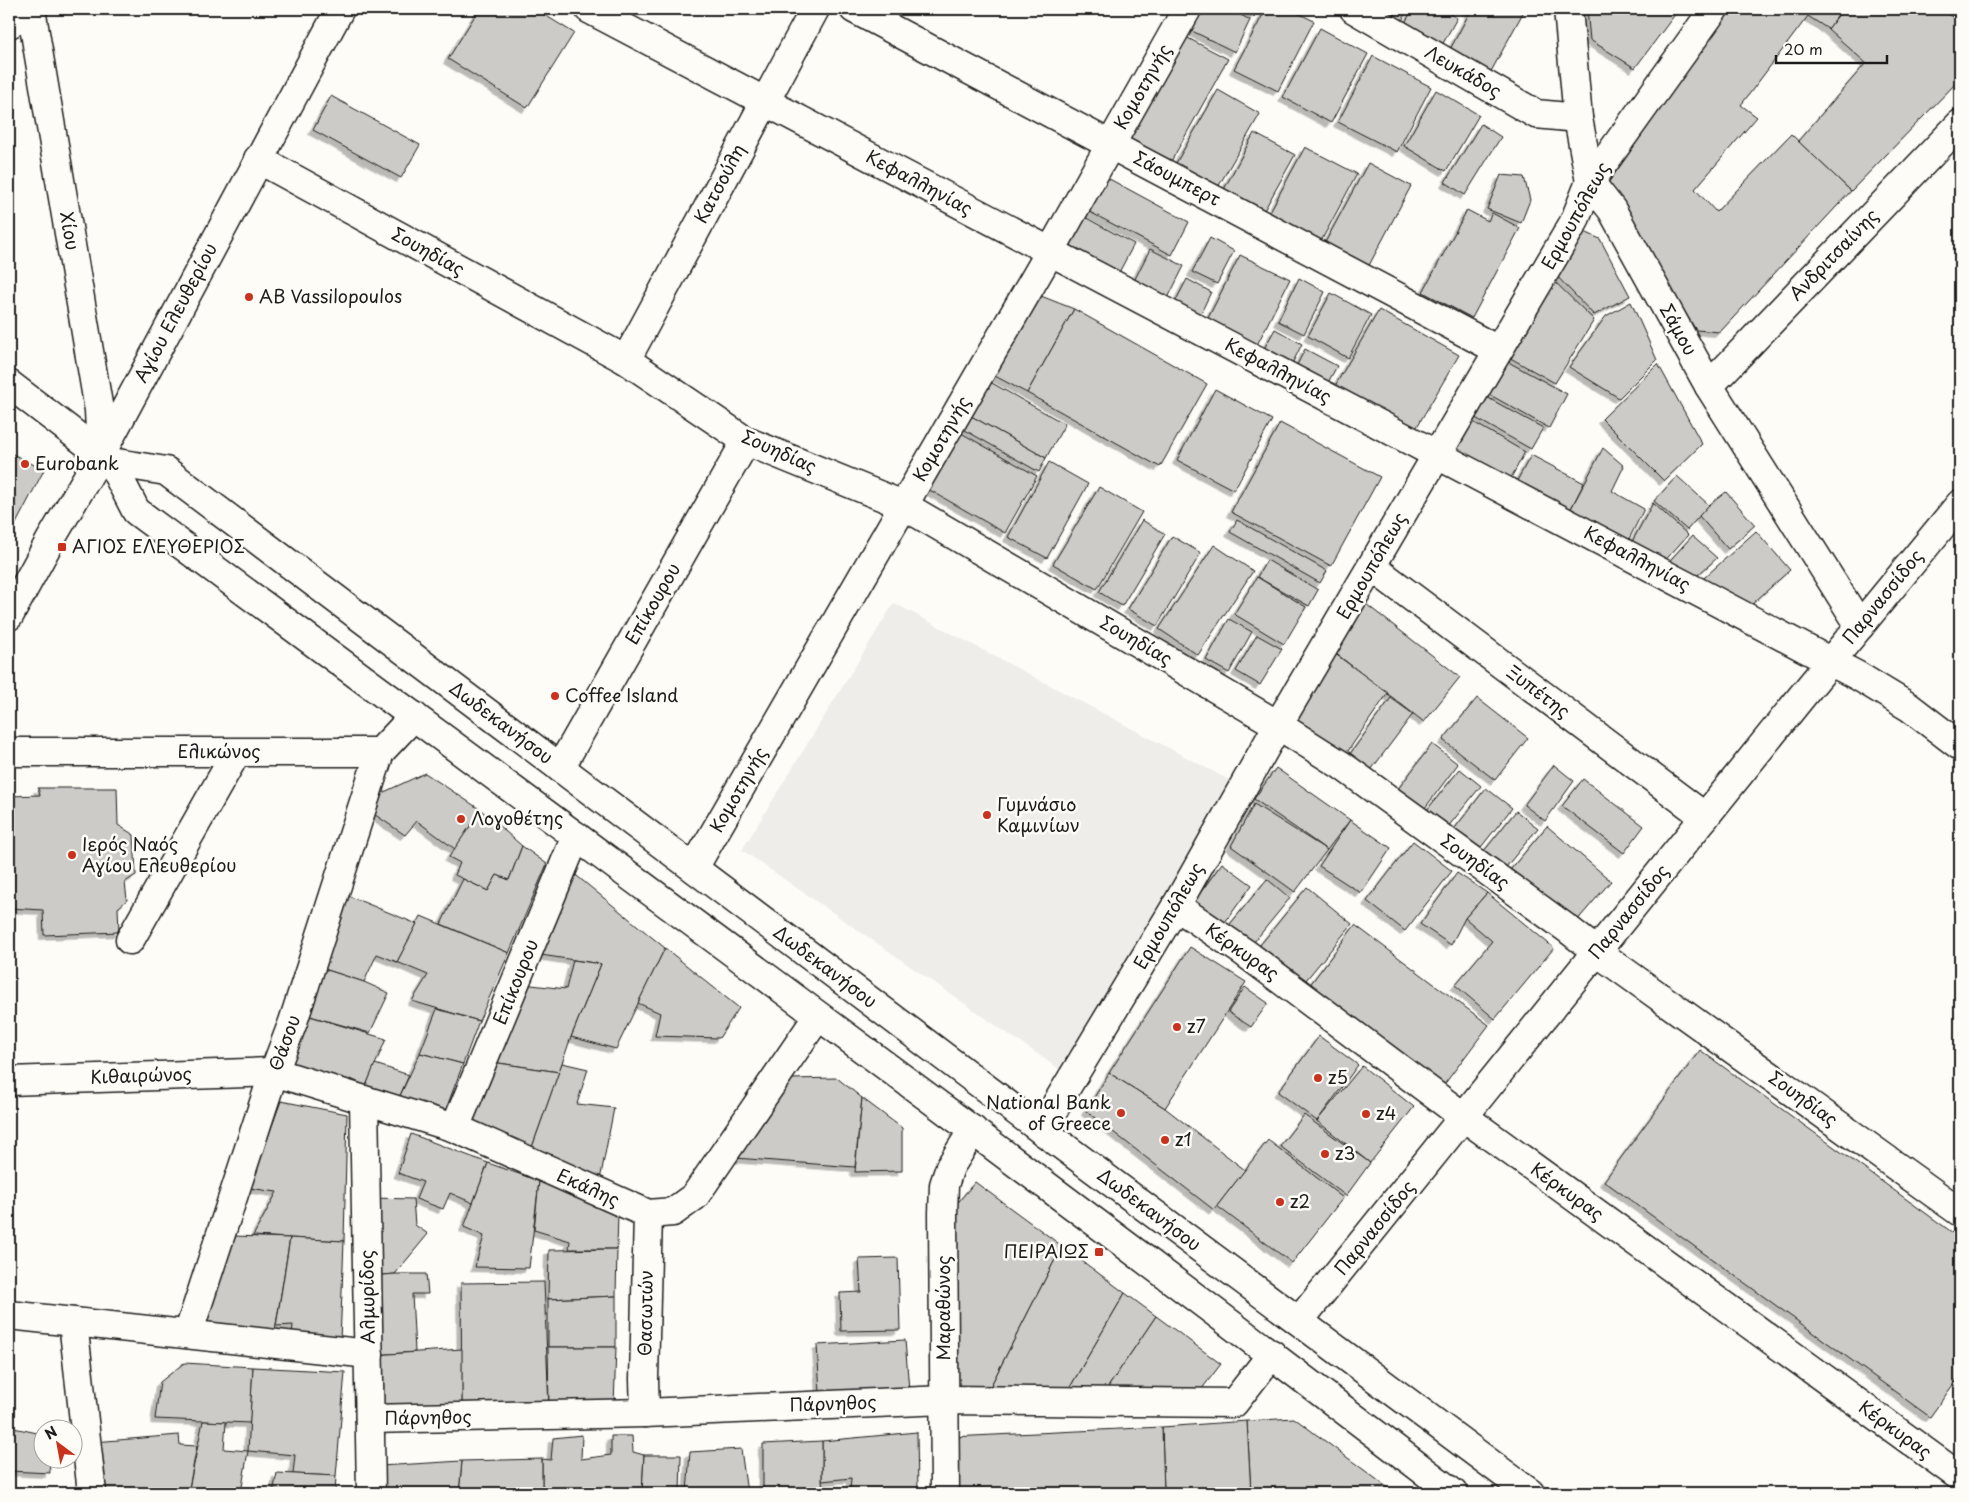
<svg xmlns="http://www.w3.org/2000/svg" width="1969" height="1502" viewBox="0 0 1969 1502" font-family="'Playpen Sans',sans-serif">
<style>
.built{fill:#eeede9}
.building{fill:#cccbc8;stroke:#1c1c1c;filter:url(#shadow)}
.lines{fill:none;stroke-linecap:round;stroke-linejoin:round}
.pedestrian-casing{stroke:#1c1c1c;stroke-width:31}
.minor-casing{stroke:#1c1c1c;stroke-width:31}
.tertiary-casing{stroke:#1c1c1c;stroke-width:31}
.pedestrian{stroke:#fdfcf7;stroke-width:28}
.minor{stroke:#fdfcf7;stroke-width:28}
.tertiary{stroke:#fdfcf7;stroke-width:28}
.poi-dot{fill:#c8321e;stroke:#fdfcf7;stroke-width:2}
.labels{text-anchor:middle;stroke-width:5;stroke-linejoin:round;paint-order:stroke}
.street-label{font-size:18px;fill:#1c1c1c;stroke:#fdfcf7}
.poi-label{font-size:18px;fill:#1c1c1c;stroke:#fdfcf7;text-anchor:start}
</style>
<defs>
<filter id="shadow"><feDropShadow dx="-4.5" dy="4.5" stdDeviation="0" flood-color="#0004"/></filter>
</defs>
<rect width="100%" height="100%" fill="#fdfcf7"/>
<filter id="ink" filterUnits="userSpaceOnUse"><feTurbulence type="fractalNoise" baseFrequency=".02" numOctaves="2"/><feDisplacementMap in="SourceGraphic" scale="10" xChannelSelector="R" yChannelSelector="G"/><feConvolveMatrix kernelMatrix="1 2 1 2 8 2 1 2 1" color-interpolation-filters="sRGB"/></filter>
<g filter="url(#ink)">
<!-- built -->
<polygon class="built" points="894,603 1231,781 1062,1071 742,850"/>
<!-- building -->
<g class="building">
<polygon points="479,9 535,9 574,33 527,108 448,59"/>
<polygon points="1196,9 1230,9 1250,20 1235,52 1186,28"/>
<polygon points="1239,9 1258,9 1254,17"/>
<polygon points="1266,9 1290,9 1314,21 1278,91 1234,69"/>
<polygon points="1368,9 1408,9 1399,26"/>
<polygon points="1413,9 1448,9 1447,12 1457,18 1441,47 1403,26"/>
<polygon points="1464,9 1525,9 1488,77 1447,55 1470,12"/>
<polygon points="1587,9 1679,9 1635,68 1590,40"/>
<polygon points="1730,9 1843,9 1828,29 1808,16 1741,105 1757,117 1695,189 1716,212 1791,134 1851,191 1720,332 1696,330 1606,186"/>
<polygon points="1843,9 1940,9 1960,22 1960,79 1851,191 1798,141 1866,63 1828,29"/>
<polygon points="1320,28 1368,54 1331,123 1283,97"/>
<polygon points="1180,34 1228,59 1168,167 1120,141"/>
<polygon points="1373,56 1431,87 1397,152 1338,122"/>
<polygon points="1218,90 1260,114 1214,194 1172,170"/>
<polygon points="1436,90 1479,115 1446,171 1404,146"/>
<polygon points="331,96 420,145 401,178 313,130"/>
<polygon points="1481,124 1501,137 1465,195 1445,182"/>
<polygon points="1254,133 1295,155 1261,216 1221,195"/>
<polygon points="1305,147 1357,174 1319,245 1267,217"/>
<polygon points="1368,163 1411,186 1365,273 1321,250"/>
<polygon points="1102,175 1189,222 1172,255 1084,209"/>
<polygon points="1501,175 1524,177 1530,200 1521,223 1487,209"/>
<polygon points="1467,210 1488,221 1492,213 1520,228 1472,318 1423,292"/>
<polygon points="1079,214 1134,244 1115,280 1060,251"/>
<polygon points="1576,228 1600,239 1630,296 1594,315 1552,271"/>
<polygon points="1210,238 1234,251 1217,284 1192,272"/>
<polygon points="1150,249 1184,266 1165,304 1131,287"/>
<polygon points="1240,255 1290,279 1254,351 1204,326"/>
<polygon points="1549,276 1594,320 1555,383 1505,355"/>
<polygon points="1299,278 1325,292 1304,334 1278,321"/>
<polygon points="1187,279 1211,292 1197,321 1172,308"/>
<polygon points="1331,293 1371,315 1348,358 1308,336"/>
<polygon points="1041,296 1074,309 1027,393 993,375"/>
<polygon points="1631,302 1657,360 1619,398 1569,367 1606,316"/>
<polygon points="1074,309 1207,384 1160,467 1027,393"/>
<polygon points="1379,310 1459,355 1411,437 1332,391"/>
<polygon points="1275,329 1302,344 1289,370 1260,356"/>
<polygon points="1305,349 1337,366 1325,388 1294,371"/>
<polygon points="1501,358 1567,394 1549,428 1483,391"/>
<polygon points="1658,364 1702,444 1664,481 1602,419"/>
<polygon points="990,382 1065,424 1046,458 971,416"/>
<polygon points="1215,389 1272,420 1234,490 1177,460"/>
<polygon points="1481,394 1543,428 1531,449 1470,415"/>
<polygon points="971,416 1046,458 1039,472 963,429"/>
<polygon points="1466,418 1525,452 1505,489 1445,454"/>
<polygon points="1280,423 1380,477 1331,566 1231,512"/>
<polygon points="961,433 1037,476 1005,533 928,489"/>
<polygon points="1603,448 1624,466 1612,491 1644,509 1625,547 1566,518"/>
<polygon points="9,452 44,470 9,537"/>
<polygon points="1531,455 1584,483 1566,518 1512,490"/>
<polygon points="1049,462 1088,484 1047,558 1008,537"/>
<polygon points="1677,476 1709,505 1687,530 1654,501"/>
<polygon points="1099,487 1142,512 1097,589 1053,564"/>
<polygon points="1726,492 1755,525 1728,549 1699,516 1709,505"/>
<polygon points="1653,503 1688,535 1660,566 1628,549"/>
<polygon points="1142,520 1165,534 1122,606 1099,592"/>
<polygon points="1237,520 1327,571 1320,583 1230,532"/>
<polygon points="1756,531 1790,570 1741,614 1695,586"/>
<polygon points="1172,536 1201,553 1157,626 1128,609"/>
<polygon points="1692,536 1717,558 1690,582 1663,568"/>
<polygon points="1214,545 1253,571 1198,655 1159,629"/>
<polygon points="1267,560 1318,590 1309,606 1257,577"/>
<polygon points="1257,577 1306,607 1284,644 1234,614"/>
<polygon points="1366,604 1460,677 1424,722 1330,649"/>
<polygon points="1229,619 1252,632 1229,673 1206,660"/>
<polygon points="1257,635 1282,649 1260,685 1236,671"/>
<polygon points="1334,653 1388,693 1341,761 1286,724"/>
<polygon points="1391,698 1413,714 1365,778 1344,762"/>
<polygon points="1477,698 1528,738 1495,780 1443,740"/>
<polygon points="1432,744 1458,764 1419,816 1392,797"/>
<polygon points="1554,765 1574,781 1545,821 1524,805"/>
<polygon points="1276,768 1350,820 1327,850 1254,799"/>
<polygon points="1460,769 1481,786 1443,833 1422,816"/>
<polygon points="425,773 481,810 455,849 417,821 405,835 365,808 367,800"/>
<polygon points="1583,779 1644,826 1624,853 1562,806"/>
<polygon points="38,788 117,788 118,825 134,835 136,875 125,882 127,900 118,908 119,932 44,935 43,910 9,908 9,796 40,795"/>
<polygon points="1486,788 1512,808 1474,856 1448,837"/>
<polygon points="1254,804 1327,850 1295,892 1231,846"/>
<polygon points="481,810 522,846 509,880 497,875 488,891 455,875 460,863 449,857"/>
<polygon points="1516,811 1538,828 1501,873 1480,856"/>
<polygon points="1350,820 1391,848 1361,893 1319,866"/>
<polygon points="1547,826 1611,881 1569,930 1505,876"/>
<polygon points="1413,841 1452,871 1405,931 1367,901"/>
<polygon points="522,846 547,864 509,953 441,924 463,879 488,891 497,875 509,880"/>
<polygon points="1222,863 1252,885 1220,929 1190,907"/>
<polygon points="572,872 665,948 616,1049 571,1037 601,964 534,954"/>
<polygon points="1457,873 1487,893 1465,918 1451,945 1420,924"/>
<polygon points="1267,879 1290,898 1245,953 1222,934"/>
<polygon points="1307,887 1352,924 1297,991 1252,955"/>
<polygon points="1487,893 1554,948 1495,1019 1455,985 1492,941 1465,918"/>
<polygon points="346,895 417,924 397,962 377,954 364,982 318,967"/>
<polygon points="421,916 509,953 479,1021 412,1001 428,975 397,962"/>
<polygon points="1355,925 1489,1025 1440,1090 1306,990"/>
<polygon points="1190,947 1246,982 1165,1108 1109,1073"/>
<polygon points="665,948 739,1008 719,1038 655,1036 660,1013 638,1003"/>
<polygon points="573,960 601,964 571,1037 559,1072 492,1062 523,984 566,989"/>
<polygon points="318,967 364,982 389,993 370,1033 303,1014"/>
<polygon points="1245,987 1268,1003 1251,1027 1228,1012"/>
<polygon points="437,1009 479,1021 463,1064 420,1053"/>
<polygon points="303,1014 386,1039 366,1086 351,1079 348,1087 286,1064"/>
<polygon points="1319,1036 1358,1065 1317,1121 1278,1092"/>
<polygon points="1700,1050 1960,1238 1960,1375 1930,1417 1604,1181"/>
<polygon points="420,1053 463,1064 443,1117 398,1100"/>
<polygon points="492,1062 559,1072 530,1153 463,1124"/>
<polygon points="562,1063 588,1069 577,1104 614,1108 600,1180 530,1153"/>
<polygon points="375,1064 409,1075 398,1100 366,1086"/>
<polygon points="1362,1066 1414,1107 1370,1163 1317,1121"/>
<polygon points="1109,1073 1165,1108 1245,1170 1214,1210 1086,1111"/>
<polygon points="837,1078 862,1098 855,1167 735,1158 792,1079"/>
<polygon points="862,1098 902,1128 902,1171 855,1172"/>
<polygon points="281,1101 347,1114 344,1241 253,1236 277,1192 249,1188"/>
<polygon points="1304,1115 1370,1163 1346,1196 1280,1146"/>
<polygon points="411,1134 488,1163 473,1203 450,1193 443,1209 416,1199 423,1182 398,1173"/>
<polygon points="1268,1140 1343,1198 1292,1263 1217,1206"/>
<polygon points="488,1163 539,1181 529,1268 475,1267 484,1236 464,1227"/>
<polygon points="539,1181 618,1212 617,1249 569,1249 570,1241 534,1230"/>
<polygon points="975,1182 1062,1246 985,1397 946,1397 945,1218"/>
<polygon points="371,1198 413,1199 415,1225 428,1234 395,1274 372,1276"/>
<polygon points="234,1236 290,1238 274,1337 201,1327"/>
<polygon points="290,1238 344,1241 340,1341 292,1336 293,1325 276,1326"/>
<polygon points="1062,1246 1125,1293 1062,1401 985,1397"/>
<polygon points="617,1249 616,1296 548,1299 549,1250"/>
<polygon points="898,1258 900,1330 841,1331 840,1293 861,1292 859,1259"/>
<polygon points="395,1274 426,1274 428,1294 412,1294 415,1352 374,1355 372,1276"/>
<polygon points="544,1282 549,1410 462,1413 461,1283"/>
<polygon points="1125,1293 1156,1316 1100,1399 1062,1401"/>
<polygon points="616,1296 616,1347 548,1347 548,1299"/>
<polygon points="1156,1316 1221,1364 1194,1399 1100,1399"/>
<polygon points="905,1340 909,1390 820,1392 817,1345"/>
<polygon points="548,1347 616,1347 614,1406 549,1410"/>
<polygon points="462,1349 462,1413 373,1416 374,1355"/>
<polygon points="184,1363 253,1367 250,1423 155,1419 160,1382"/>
<polygon points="253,1367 345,1372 336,1476 293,1474 295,1455 248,1451"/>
<polygon points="1294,1418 1395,1493 1251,1493 1247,1421"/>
<polygon points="203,1421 226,1422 224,1449 248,1451 241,1493 188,1493"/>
<polygon points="1247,1421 1251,1493 1164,1493 1162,1427"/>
<polygon points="9,1427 42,1434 42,1460 49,1460 50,1473 9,1471"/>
<polygon points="1162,1427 1164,1493 952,1493 952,1437"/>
<polygon points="917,1432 918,1493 850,1493 851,1478 822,1481 822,1441"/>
<polygon points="179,1435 180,1445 197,1446 188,1493 99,1493 94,1442"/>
<polygon points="582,1435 581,1459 611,1455 611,1436 632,1436 633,1452 644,1455 642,1493 542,1493 542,1459 551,1460 553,1438"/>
<polygon points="822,1441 822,1481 824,1493 763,1493 763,1444"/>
<polygon points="741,1449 747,1493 687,1493 690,1452"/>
<polygon points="644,1455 681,1455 680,1493 642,1493"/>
<polygon points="542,1459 542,1493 459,1493 462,1461"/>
<polygon points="462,1461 459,1493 381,1493 380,1466"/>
<polygon points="277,1473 336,1476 335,1493 273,1493"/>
<polygon points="241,1490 265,1493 241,1493"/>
</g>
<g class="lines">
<!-- pedestrian casing -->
<g class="pedestrian-casing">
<g id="pedestrian">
<polyline points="31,9 99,410 101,454"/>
<polyline points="9,24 32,12"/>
<polyline points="130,940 236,753"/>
</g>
</g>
<!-- minor casing -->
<g class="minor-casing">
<g id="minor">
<polyline points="589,9 1858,676 1909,707 1960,746"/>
<polyline points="854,9 1498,350"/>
<polyline points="1354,9 1536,114 1578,118"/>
<polyline points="1568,9 1578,118 1590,182 1612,210 1709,386 1860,626"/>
<polyline points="258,159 626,360 746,441 903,505 1278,725 1341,765 1569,930 1597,952 1960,1212"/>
<polyline points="626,360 815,9"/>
<polyline points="1709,386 1960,124"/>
<polyline points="1372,567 1705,817"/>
<polyline points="9,752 380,752 414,716"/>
<polyline points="560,768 746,441"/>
<polyline points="694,868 1050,252 1187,9"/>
<polyline points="1176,906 1245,953 1464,1117 1960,1477"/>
<polyline points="9,1081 274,1072 455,1128 648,1214 673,1212 695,1196 818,1016"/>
<polyline points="364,1101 371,1493"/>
<polyline points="455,1128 576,836"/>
<polyline points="1044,1132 1057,1103 1176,906 1278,725 1574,222 1590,182 1714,9"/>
<polyline points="9,1315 369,1354"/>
<polyline points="1299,1321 1803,695 1960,504"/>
<polyline points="73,1322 92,1493"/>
<polyline points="188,1334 274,1072 293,1022 380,752"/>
<polyline points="645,1413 644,1379 648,1214"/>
<polyline points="370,1419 645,1413 944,1400 1234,1403 1272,1354"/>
<polyline points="945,1493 943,1213 944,1185 950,1167 973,1130"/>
</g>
</g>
<!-- tertiary casing -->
<g class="tertiary-casing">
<g id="tertiary">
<path d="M9,384L111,462L136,511C576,837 1018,1160 1453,1493"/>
<polyline points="111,462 166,471 1044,1132 1530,1493"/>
<polyline points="9,616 51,539 101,454 340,9"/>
</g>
</g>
<!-- pedestrian -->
<use href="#pedestrian" class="pedestrian"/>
<!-- minor -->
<use href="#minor" class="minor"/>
<!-- tertiary -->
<use href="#tertiary" class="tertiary"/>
</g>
</g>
<!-- markers -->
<g class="poi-dot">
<circle cx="249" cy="297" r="5"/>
<circle cx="25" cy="464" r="5"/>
<rect x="57" y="542" width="10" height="10" rx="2.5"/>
<circle cx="555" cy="696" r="5"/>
<circle cx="987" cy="815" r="5"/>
<circle cx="461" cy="819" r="5"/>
<circle cx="72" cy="855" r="5"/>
<circle cx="1177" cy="1027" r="5"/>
<circle cx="1318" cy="1078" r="5"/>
<circle cx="1121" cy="1113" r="5"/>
<circle cx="1366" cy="1114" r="5"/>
<circle cx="1165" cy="1140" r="5"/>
<circle cx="1325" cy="1154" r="5"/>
<circle cx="1280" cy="1202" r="5"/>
<rect x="1094" y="1247" width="10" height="10" rx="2.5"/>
</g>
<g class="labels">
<!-- street labels -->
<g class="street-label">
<text transform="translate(1463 72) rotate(30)" y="6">Λευκάδος</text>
<text transform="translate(1143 87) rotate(-60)" y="6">Κομοτηνής</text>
<text transform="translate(1177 179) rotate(28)" y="6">Σάουμπερτ</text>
<text transform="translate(919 183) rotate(28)" y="6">Κεφαλληνίας</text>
<text transform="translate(720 184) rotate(-62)" y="6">Κατσούλη</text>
<text transform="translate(1576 216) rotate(-61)" y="6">Ερμουπόλεως</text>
<text transform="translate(69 231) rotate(80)" y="6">Χίου</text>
<text transform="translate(428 252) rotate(29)" y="6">Σουηδίας</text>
<text transform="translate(1834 255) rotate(-46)" y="6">Ανδριτσαίνης</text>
<text transform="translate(176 313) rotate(-62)" y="6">Αγίου Ελευθερίου</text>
<text transform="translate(1678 330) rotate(61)" y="6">Σάμου</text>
<text transform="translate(1278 371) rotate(28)" y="6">Κεφαλληνίας</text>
<text transform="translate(942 439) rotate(-60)" y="6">Κομοτηνής</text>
<text transform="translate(779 452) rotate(24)" y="6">Σουηδίας</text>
<text transform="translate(1637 559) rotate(28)" y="6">Κεφαλληνίας</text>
<text transform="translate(1372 566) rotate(-60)" y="6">Ερμουπόλεως</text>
<text transform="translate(1883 597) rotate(-51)" y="6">Παρνασσίδος</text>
<text transform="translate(653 604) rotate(-60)" y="6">Επίκουρου</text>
<text transform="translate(1136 641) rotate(30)" y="6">Σουηδίας</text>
<text transform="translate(1538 692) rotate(37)" y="6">Ξυπέτης</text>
<text transform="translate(501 723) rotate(37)" y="6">Δωδεκανήσου</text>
<text x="219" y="758">Ελικώνος</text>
<text transform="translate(739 790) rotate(-60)" y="6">Κομοτηνής</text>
<text transform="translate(1475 862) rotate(36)" y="6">Σουηδίας</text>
<text transform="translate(1629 912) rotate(-51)" y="6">Παρνασσίδος</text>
<text transform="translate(1169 916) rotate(-60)" y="6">Ερμουπόλεως</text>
<text transform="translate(1242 952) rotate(35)" y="6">Κέρκυρας</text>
<text transform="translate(825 967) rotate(37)" y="6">Δωδεκανήσου</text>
<text transform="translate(516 982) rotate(-68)" y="6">Επίκουρου</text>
<text transform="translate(285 1043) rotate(-70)" y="6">Θάσου</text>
<text transform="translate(141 1076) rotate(-2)" y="6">Κιθαιρώνος</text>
<text transform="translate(1803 1099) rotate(36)" y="6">Σουηδίας</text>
<text transform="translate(588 1188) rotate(24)" y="6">Εκάλης</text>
<text transform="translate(1567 1192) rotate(36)" y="6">Κέρκυρας</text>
<text transform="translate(1149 1210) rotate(37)" y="6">Δωδεκανήσου</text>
<text transform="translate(1375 1228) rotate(-51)" y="6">Παρνασσίδος</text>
<text transform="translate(368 1297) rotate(-91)" y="6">Αλμυρίδος</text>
<text transform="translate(944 1308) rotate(-90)" y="6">Μαραθώνος</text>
<text transform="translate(646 1313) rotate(-89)" y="6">Θασωτών</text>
<text transform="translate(833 1404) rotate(-2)" y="6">Πάρνηθος</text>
<text transform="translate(428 1418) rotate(-1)" y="6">Πάρνηθος</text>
<text transform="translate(1895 1430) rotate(36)" y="6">Κέρκυρας</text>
</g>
<!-- poi labels -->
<g class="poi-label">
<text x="259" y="303">AB Vassilopoulos</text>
<text x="35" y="470">Eurobank</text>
<text x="72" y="553">ΑΓΙΟΣ ΕΛΕΥΘΕΡΙΟΣ</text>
<text x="565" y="702">Coffee Island</text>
<text x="997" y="811">Γυμνάσιο<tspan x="997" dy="21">Καμινίων</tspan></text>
<text x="471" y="825">Λογοθέτης</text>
<text x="82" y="851">Ιερός Ναός<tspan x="82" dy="21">Αγίου Ελευθερίου</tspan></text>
<text x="1187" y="1033">z7</text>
<text x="1328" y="1084">z5</text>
<text x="1111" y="1109" text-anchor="end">National Bank<tspan x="1111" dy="21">of Greece</tspan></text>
<text x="1376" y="1120">z4</text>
<text x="1175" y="1146">z1</text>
<text x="1335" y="1160">z3</text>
<text x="1290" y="1208">z2</text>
<text x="1089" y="1258" text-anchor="end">ΠΕΙΡΑΙΩΣ</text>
</g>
</g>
<!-- margin -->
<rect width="1969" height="1502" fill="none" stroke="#fdfcf7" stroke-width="30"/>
<rect x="15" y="15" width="1939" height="1472" fill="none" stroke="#1c1c1c" stroke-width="2" filter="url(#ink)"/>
<!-- north arrow -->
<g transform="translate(58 1444) rotate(328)"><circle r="24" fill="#fdfcf7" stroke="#a3a29f"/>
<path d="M0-4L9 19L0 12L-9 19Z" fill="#c8321e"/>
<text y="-8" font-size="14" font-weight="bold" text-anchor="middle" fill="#1c1c1c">N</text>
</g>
<!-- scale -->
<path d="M1776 55v8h111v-8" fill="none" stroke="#1c1c1c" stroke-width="2.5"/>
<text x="1784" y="55" font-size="15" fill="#1c1c1c" stroke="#fdfcf7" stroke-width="4" paint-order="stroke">20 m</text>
</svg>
